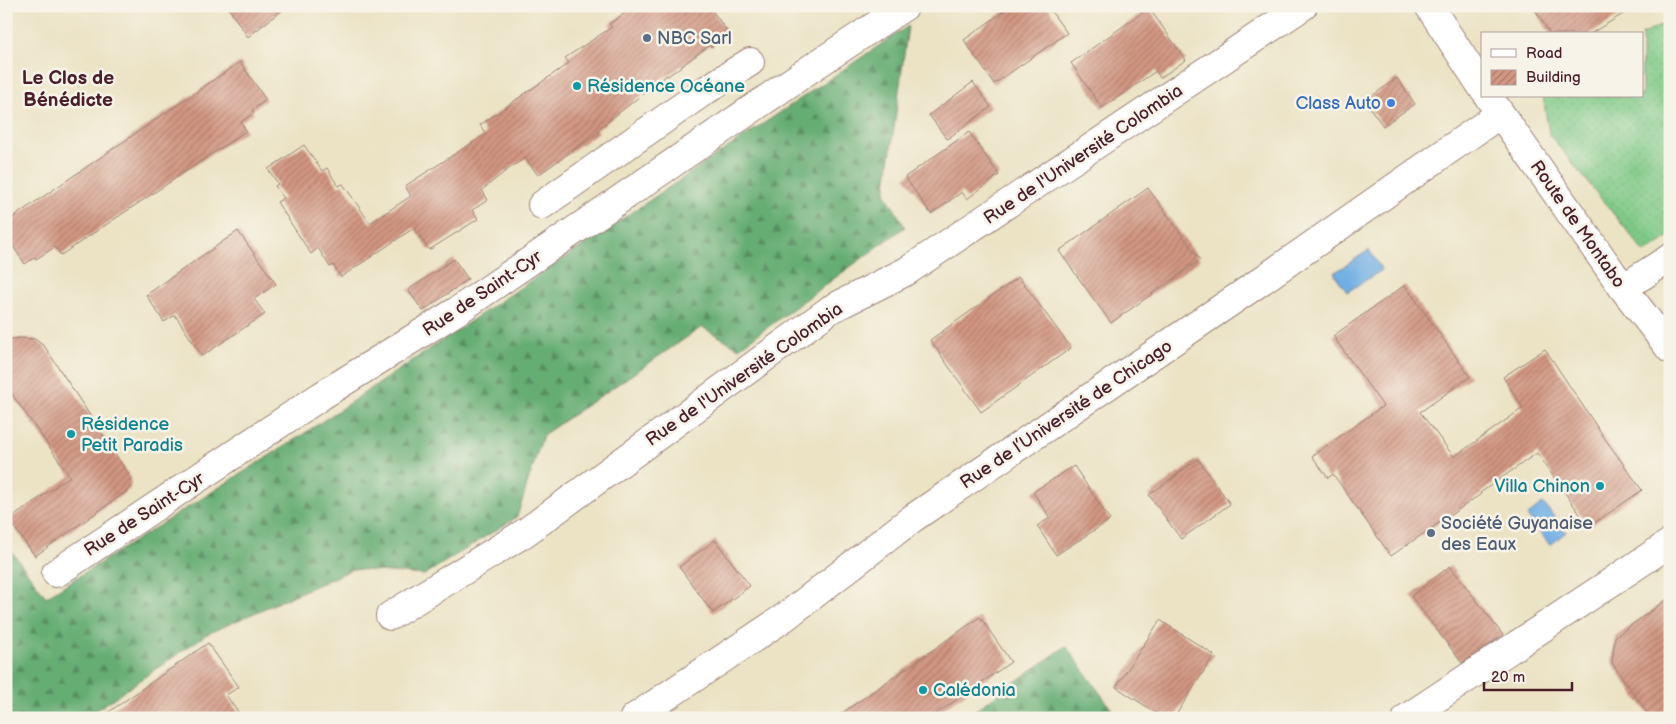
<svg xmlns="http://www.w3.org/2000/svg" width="1676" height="724" viewBox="0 0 1676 724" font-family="'Balsamiq Sans',sans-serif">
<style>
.grass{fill:url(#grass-dots);stroke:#647458}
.forest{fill:url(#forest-firs);stroke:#58664f}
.water{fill:#70afe3;stroke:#5d6787}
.building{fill:url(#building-hatch)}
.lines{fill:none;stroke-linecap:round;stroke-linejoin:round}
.minor-casing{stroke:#9b8178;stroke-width:30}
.major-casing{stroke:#9b8178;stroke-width:30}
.minor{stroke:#fff;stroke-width:28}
.major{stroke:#fff;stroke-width:28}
.service-dot{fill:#5c6f8a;stroke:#f7f3e8;stroke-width:2}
.culture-dot{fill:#0f9aa8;stroke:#f7f3e8;stroke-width:2}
.shop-dot{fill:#3f7fe0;stroke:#f7f3e8;stroke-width:2}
.labels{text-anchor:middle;stroke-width:5;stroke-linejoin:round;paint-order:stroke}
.service-label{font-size:18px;fill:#4e5e75;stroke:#f7f3e8;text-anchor:start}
.culture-label{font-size:18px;fill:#0d838f;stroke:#f7f3e8;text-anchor:start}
.shop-label{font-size:18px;fill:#366cbe;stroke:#f7f3e8;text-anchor:end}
.street-label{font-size:18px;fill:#4a1f2b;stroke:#f7f3e8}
.neighbourhood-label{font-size:19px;font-weight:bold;fill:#4a1f2b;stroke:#f7f3e8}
</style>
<defs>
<pattern id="grass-dots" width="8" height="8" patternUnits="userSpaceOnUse" patternTransform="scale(1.25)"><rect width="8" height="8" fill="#7ec986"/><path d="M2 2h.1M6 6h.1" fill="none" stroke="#6eac74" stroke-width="1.8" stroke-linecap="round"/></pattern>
<pattern id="forest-firs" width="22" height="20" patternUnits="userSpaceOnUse" patternTransform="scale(1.25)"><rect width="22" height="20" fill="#66ad73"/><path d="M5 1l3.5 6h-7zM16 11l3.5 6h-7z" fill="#568c5f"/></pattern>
<pattern id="building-hatch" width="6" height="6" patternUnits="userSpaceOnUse" patternTransform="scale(1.25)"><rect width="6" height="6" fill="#d29782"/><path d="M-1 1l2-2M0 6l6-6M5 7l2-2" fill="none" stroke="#ac7b6b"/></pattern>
</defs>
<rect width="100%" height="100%" fill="#f7f3e8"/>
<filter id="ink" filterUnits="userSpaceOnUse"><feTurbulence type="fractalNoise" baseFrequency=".02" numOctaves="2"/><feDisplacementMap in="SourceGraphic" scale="10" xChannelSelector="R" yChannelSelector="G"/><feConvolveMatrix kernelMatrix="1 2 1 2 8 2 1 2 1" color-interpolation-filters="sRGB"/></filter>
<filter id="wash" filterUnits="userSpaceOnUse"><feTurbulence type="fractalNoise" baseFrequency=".0096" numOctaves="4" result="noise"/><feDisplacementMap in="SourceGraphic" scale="20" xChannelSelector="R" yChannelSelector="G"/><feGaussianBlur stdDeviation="1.12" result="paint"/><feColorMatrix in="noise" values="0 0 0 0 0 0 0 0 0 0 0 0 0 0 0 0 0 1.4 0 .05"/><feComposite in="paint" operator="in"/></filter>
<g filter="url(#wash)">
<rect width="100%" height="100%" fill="#ece3c5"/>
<!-- grass -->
<polygon class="grass" points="1670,22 1670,236 1645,253 1549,134 1543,96 1642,96 1642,34"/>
<!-- forest -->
<g class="forest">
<polygon points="908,26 885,193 905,227 739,348 702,327 543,435 517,517 424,575 353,569 207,634 85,718 6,718 6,544 46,597 302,435"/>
<polygon points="1066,646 1118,718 964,718"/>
</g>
<!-- water -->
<g class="water">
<polygon points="1369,250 1382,270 1347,292 1334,273"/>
<polygon points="1543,503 1566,532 1550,545 1527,516"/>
</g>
<g id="blocks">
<!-- building -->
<g class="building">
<polygon points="227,6 287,6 248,37"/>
<polygon points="635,6 709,6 729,34 711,47 710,45 668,76 667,75 597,130 599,132 538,175 525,158 507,170 482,190 488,200 472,210 478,219 429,250 414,228 341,277 333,265 330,267 318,248 311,254 277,202 284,198 275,186 278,184 268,169 304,145 322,171 327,168 338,186 343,184 370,223 411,196 405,186 486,134 480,125 569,63 565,58 612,27 609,24"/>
<polygon points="1011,6 1047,6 1067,33 994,84 964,40"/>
<polygon points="1533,6 1636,6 1590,34 1550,34"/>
<polygon points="1149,8 1186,60 1160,78 1156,71 1102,108 1071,63"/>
<polygon points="240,62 266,100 252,110 254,113 241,122 246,131 61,255 55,247 36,259 35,257 25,264 6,236 6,222"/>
<polygon points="1397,78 1415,104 1383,126 1365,101"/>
<polygon points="973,82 991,107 947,139 929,115"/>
<polygon points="969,132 999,175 967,199 962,192 931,214 905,177"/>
<polygon points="1148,188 1200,260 1111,323 1059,251"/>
<polygon points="238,231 276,284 254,299 265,314 202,356 175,315 164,322 146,295"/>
<polygon points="454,259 468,279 423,311 408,290"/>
<polygon points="1019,277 1071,348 981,412 930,340"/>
<polygon points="1405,285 1470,377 1420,412 1454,457 1523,408 1503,377 1545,349 1603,436 1642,490 1589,527 1537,453 1480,493 1481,494 1391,556 1333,474 1328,478 1312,456 1383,406 1333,336"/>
<polygon points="20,338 35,339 45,347 131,478 130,489 35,556 9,520 70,476 6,386 6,340"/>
<polygon points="1198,459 1230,504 1181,539 1149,495"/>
<polygon points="1074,466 1110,520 1056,555 1037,526 1050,518 1033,492"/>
<polygon points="715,540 750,586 713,613 679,567"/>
<polygon points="1450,566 1503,635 1462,663 1411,596"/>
<polygon points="1670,597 1670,718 1651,718 1612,663 1615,637"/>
<polygon points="980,617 1011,662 930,718 835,718"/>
<polygon points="1160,620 1214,655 1174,718 1164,718 1116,687"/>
<polygon points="208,643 239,687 226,695 242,718 100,718"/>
</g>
</g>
</g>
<g filter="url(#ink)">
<use href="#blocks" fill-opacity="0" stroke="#9b8178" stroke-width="1"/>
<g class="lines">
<!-- minor casing -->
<g class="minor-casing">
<g id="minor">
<polyline points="542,205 703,92 750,62"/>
<polyline points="1623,288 1670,258"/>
<polyline points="56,573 321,396 457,311 810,69 905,6"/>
<polyline points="390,616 526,532 831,309 907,271 1303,6"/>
<polyline points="634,718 785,617 913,518 1251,288 1500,114"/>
<polyline points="1407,718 1670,543"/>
</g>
</g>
<!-- major casing -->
<g class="major-casing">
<g id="major">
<polyline points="1429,6 1482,87"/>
<polyline points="1488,96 1623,288 1670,349"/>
</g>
</g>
<!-- minor -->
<use href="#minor" class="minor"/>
<!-- major -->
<use href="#major" class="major"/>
</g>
</g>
<!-- markers -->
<g class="service-dot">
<circle cx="647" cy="38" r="5"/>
<circle cx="1431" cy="533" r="5"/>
</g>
<g class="culture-dot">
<circle cx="577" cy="86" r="5"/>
<circle cx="71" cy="434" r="5"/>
<circle cx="1600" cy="486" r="5"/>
<circle cx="923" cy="690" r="5"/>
</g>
<circle class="shop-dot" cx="1391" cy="103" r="5"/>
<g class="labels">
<!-- service labels -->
<g class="service-label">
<text x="657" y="44">NBC Sarl</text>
<text x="1441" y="529">Société Guyanaise<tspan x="1441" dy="21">des Eaux</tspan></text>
</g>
<!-- culture labels -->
<g class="culture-label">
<text x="587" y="92">Résidence Océane</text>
<text x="81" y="430">Résidence<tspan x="81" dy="21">Petit Paradis</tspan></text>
<text x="1590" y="492" text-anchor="end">Villa Chinon</text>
<text x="933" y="696">Calédonia</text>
</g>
<!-- shop labels -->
<g class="shop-label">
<text x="1381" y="109">Class Auto</text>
</g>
<!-- street labels -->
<g class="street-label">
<text transform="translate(1083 154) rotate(-34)" y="6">Rue de l'Université Colombia</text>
<text transform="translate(1578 224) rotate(55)" y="6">Route de Montabo</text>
<text transform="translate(482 293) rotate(-34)" y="6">Rue de Saint-Cyr</text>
<text transform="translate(744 374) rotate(-35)" y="6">Rue de l'Université Colombia</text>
<text transform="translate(1066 414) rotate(-34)" y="6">Rue de l’Université de Chicago</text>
<text transform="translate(144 514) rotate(-33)" y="6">Rue de Saint-Cyr</text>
</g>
<!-- neighbourhood labels -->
<g class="neighbourhood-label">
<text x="68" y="84">Le Clos de<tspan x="68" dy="22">Bénédicte</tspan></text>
</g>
</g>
<!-- margin -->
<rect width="1676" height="724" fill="none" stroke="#f7f3e8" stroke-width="25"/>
<!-- legend -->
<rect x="1481" y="32" width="162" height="65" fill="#f7f3e8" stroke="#b29e9c"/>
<rect x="1491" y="49" width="25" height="8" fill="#ffffff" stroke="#b29e9c"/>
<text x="1526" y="58" font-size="15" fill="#4a1f2b">Road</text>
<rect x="1491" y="70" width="25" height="15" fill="url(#building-hatch)" stroke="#b29e9c"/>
<text x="1526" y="82" font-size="15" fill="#4a1f2b">Building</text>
<!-- scale -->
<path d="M1484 682v8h88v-8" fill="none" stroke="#4a1f2b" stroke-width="2.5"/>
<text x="1491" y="682" font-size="15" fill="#4a1f2b" stroke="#f7f3e8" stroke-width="4" paint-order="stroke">20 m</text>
</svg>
